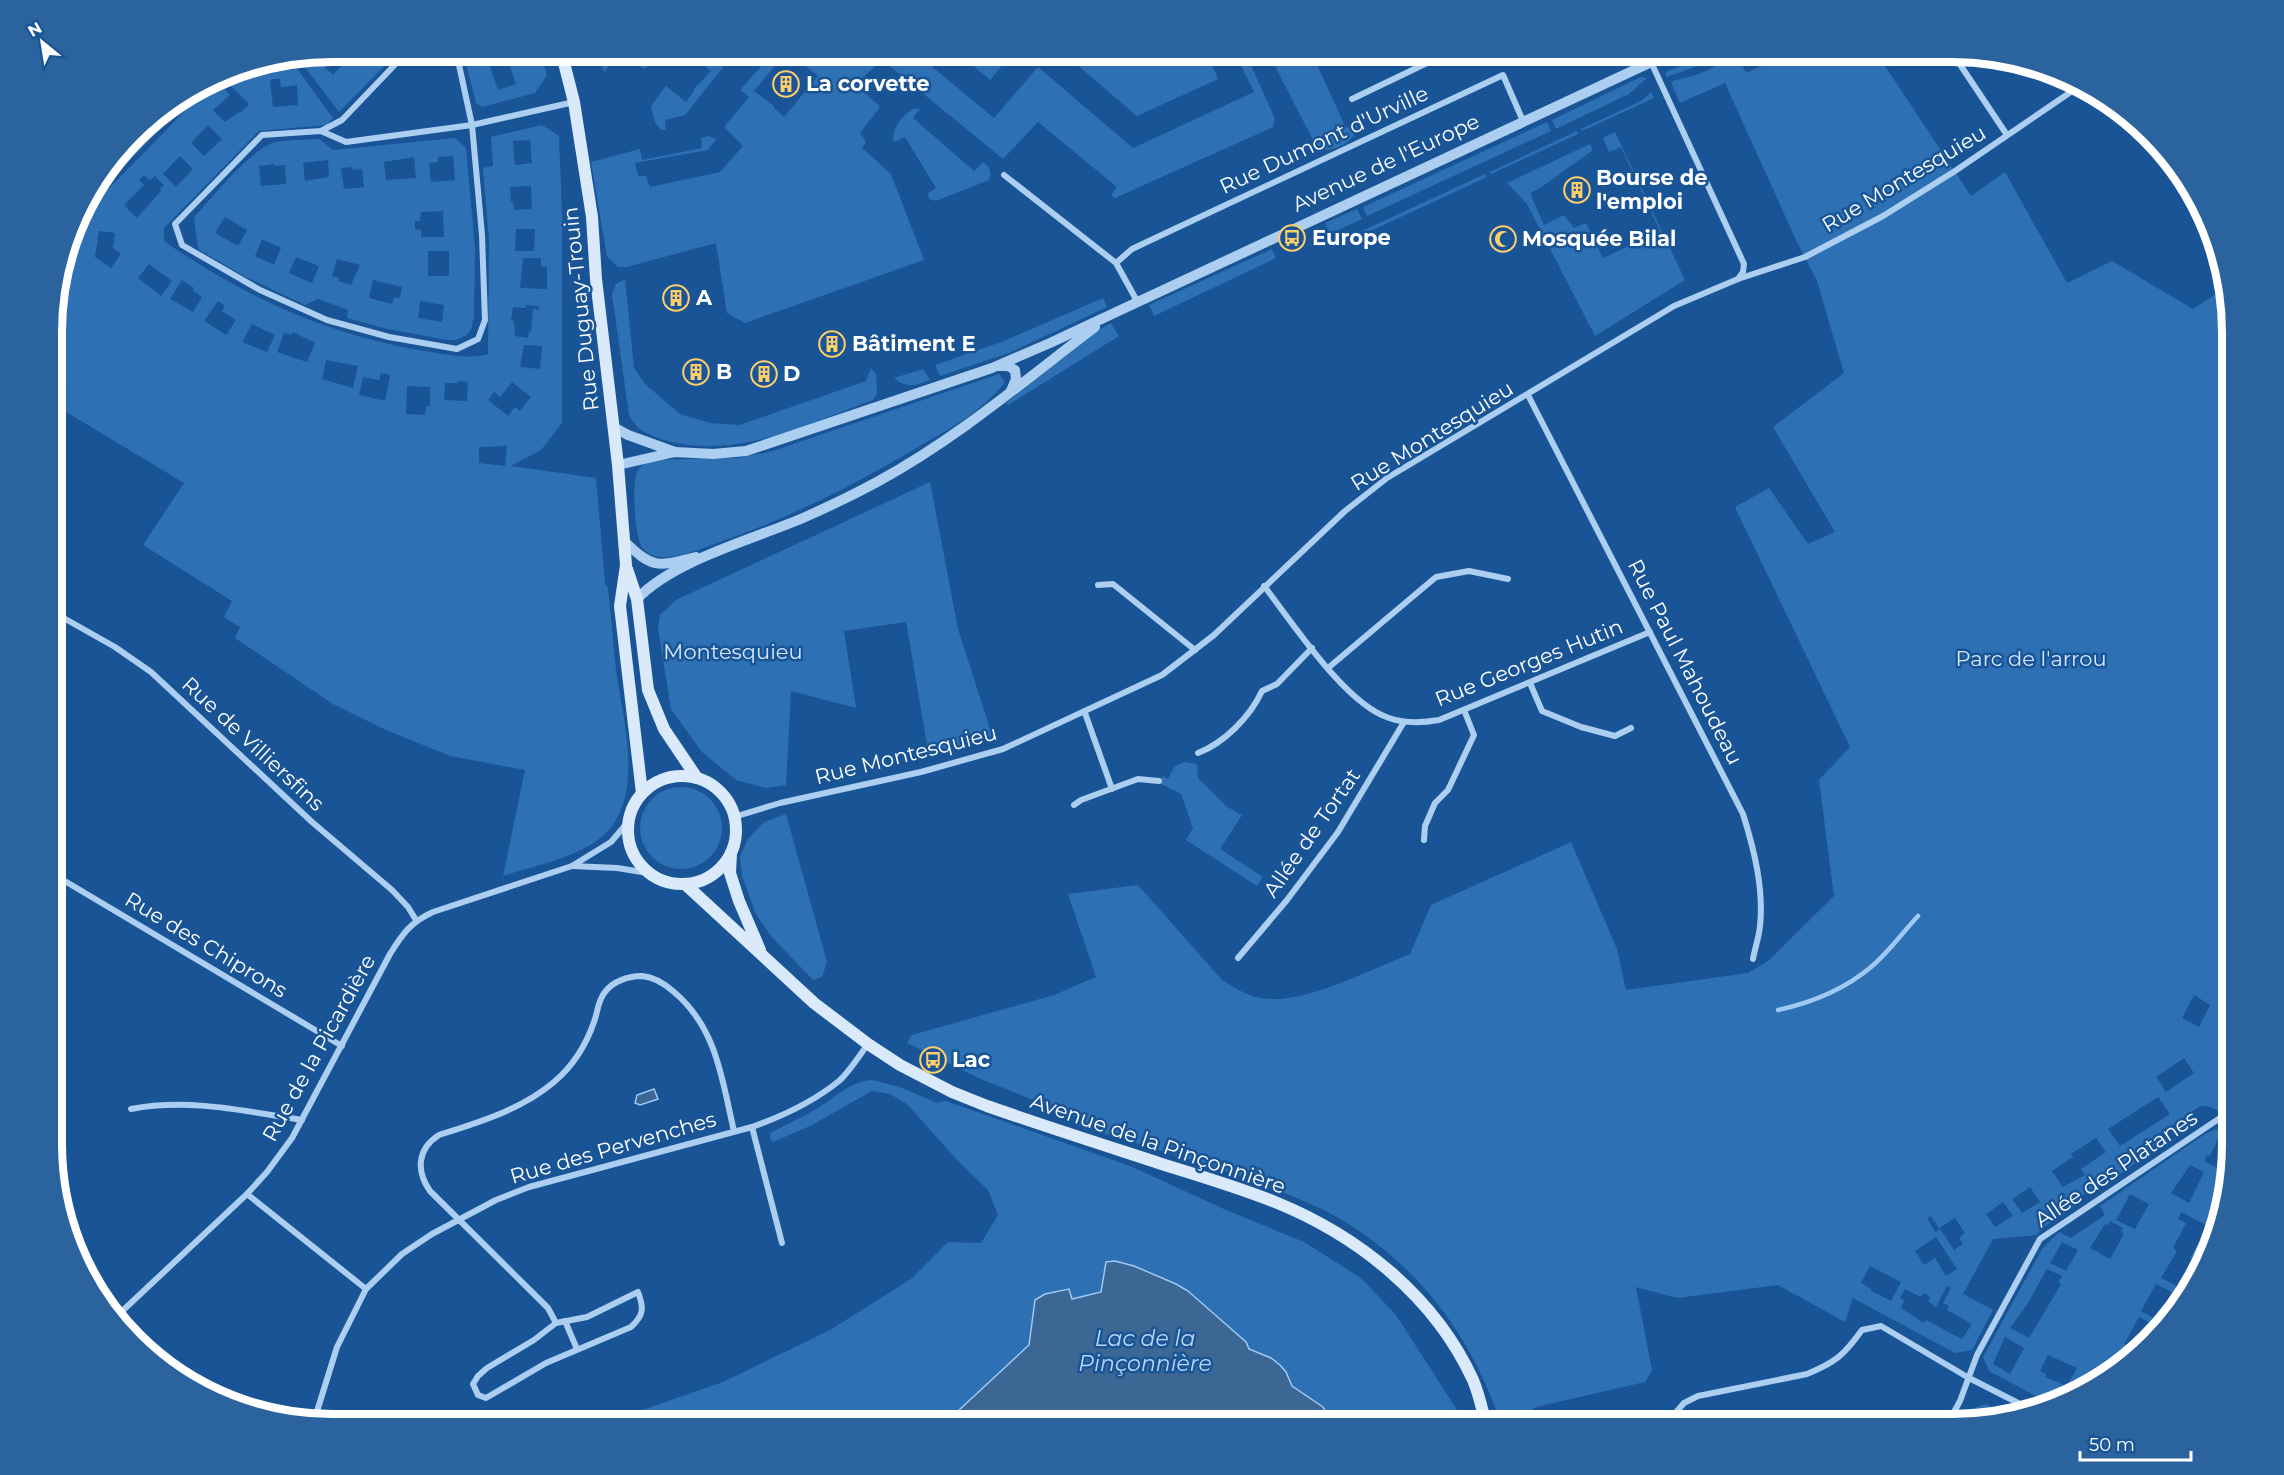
<svg xmlns="http://www.w3.org/2000/svg" width="2284" height="1475" viewBox="0 0 2284 1475" font-family="Montserrat,sans-serif">
<style>
.green{fill:#2d70b4;fill-rule:evenodd}
.water{fill:#3c6795;stroke:#9fc9f2;stroke-width:1.5}
.lines{fill:none;stroke-linecap:round;stroke-linejoin:round}
.stream{stroke:#9fc9f2;stroke-width:4.5}
.minor{stroke:#accef0;stroke-width:6}
.tertiary{stroke:#accef0;stroke-width:10}
.secondary{stroke:#daeafb;stroke-width:12}
.labels{text-anchor:middle;stroke-width:5;stroke-linejoin:round;paint-order:stroke}
.poi-label{font-size:21px;font-weight:bold;fill:#fff;stroke:#195596;text-anchor:start}
.street-label{font-size:21px;fill:#fff;stroke:#195596}
.park-label{font-size:21px;fill:#d3e7fb;stroke:#195596}
.water-label{font-size:22px;font-style:italic;fill:#b8d7f7;stroke:#195596}
.rim{fill:none;stroke:#fff;stroke-width:8}
</style>
<rect width="100%" height="100%" fill="#195596"/>
<!-- green -->
<g class="green">
<polygon points="340,51 349,51 352,54 355,51 399,51 339,112 298,58 329,52 319,62 333,75 348,59"/>
<path d="M463,51H488L490,56L506,51H540L547,75L535,93L482,107L476,103ZM507,58L516,84L498,90L489,64Z"/>
<polygon points="597,51 662,51 645,69 618,54 604,72"/>
<polygon points="687,51 736,51 685,115 665,120 666,130 661,130 655,122 651,106 666,86 686,102 694,91 693,90 711,71"/>
<polygon points="775,51 787,51 754,91 774,106 774,108 784,117 818,76 787,51 913,51 994,118 1038,67 1133,148 1254,92 1241,65 1250,63 1275,119 1273,127 1115,198 1111,195 1117,187 1038,122 1003,159 882,60 856,84 880,107 860,133 866,142 862,148 891,174 924,260 745,323 727,313 716,243 627,267 618,267 607,256 591,162 640,149 642,160 702,148 701,138 709,136 716,139 708,150 635,163 638,176 646,176 650,187 720,172 743,146 724,127 749,97 740,90"/>
<polygon points="956,51 1014,51 990,80"/>
<polygon points="1061,51 1206,51 1218,79 1137,116"/>
<path d="M1275,51H1323L1313,56L1346,128L1357,124C1359,144 1323,158 1308,145L1314,142L1275,66Z"/>
<polygon points="1714,51 1725,51 1704,64 1666,77 1666,72"/>
<path d="M1793,51H1875L1971,196L2005,172L2067,283L2112,261L2193,309L2225,288L2232,314V952L2225,958L2232,966V1119L2211,1107L2200,1106L2153,1139L2158,1148L2117,1176L2111,1175L2075,1201L2074,1207L2049,1223L2036,1235L1993,1239L1963,1294L1993,1310L1972,1350L1955,1353L1853,1298L1845,1322L1778,1285L1677,1298L1636,1287L1652,1370L1645,1382L1536,1407L1513,1424H1501C1471,1334 1417,1263 1335,1216C1317,1206 1296,1198 1277,1190C1212,1164 1145,1147 1078,1125L1076,1117L981,1079L907,1043L912,1035L1054,995L1096,977L1068,894L1138,885L1222,980C1236,989 1251,998 1269,999C1307,1002 1373,969 1410,954L1431,905L1571,842L1617,949L1626,990L1748,973L1768,961L1834,896L1819,780L1850,747L1735,507L1769,488L1808,544L1835,532L1773,427L1844,373L1817,281L1796,240L1725,83L1680,103L1671,82C1677,79 1683,79 1689,77C1707,73 1722,62 1736,53L1746,73ZM2194,995L2210,1005L2199,1027L2182,1018ZM2184,1058L2194,1073L2166,1092L2156,1077ZM2158,1097L2170,1114L2120,1146L2108,1129ZM2096,1138L2106,1152L2081,1169L2085,1175L2063,1187L2052,1171L2073,1157L2071,1154ZM2030,1187L2040,1202L2022,1213L2012,1199ZM2003,1202L2013,1216L1995,1227L1986,1214ZM1931,1216L1939,1228L1955,1218L1965,1233L1959,1238L1963,1244L1954,1250L1940,1229L1935,1232L1927,1218ZM1936,1237L1957,1269L1946,1276L1935,1258L1924,1265L1915,1251ZM1870,1266L1901,1282L1891,1301L1871,1291V1289L1861,1283ZM1947,1286L1951,1288L1943,1303L1949,1306L1947,1310L1972,1324L1962,1339L1926,1320L1924,1323L1901,1308L1904,1300L1900,1298L1905,1289L1921,1297L1924,1293L1930,1297L1928,1301L1936,1307Z"/>
<path d="M290,59L333,118L327,125L259,131L164,228V241C246,298 326,334 424,351C445,354 468,360 488,354L489,240L483,168L493,166L491,137L542,125L559,136L562,214V423L541,450L511,466L596,478L605,583L608,588C611,615 613,643 616,670C623,719 645,795 605,834C583,856 533,866 503,876L525,770L450,756L386,730L333,704L235,638L240,627L224,617L232,601L143,545L184,483L53,404V296L77,217L83,215L220,75L225,72ZM272,79H280L281,87L297,85L298,105L273,107L270,82ZM230,85L249,104L240,113L239,112L225,122L213,110L230,95L225,90ZM208,125L222,139L204,156L191,143ZM530,140L532,163L515,165L513,141ZM180,156L193,169L176,187L163,174ZM144,175L150,180L155,176L164,185L160,189L161,191L137,218L124,205L144,185L139,180ZM531,186L532,209L514,210L513,202H511L510,187ZM516,229H535L534,251H515ZM99,231L115,233L113,248L121,254L111,268L95,257ZM523,258H541V266L547,267V289L520,288ZM149,264L172,281L161,296L138,278ZM182,280L194,288L193,291L202,297L193,312L170,299ZM218,301L225,306L222,311L236,320L226,335L204,321ZM526,305L539,306V310L533,309L531,331H529L528,338L515,336L514,321L511,320L513,307L526,308ZM252,324L275,335L267,352L242,342ZM293,332L315,343L307,362L277,352L284,333L292,335ZM524,345L542,346L540,369L520,367ZM326,360L358,366L353,388L322,379ZM381,373L390,375L385,401L359,395L363,377L379,380ZM458,381L468,382L467,401L444,400L445,383H458ZM512,382L531,397L520,411L515,407L508,416L488,400L494,392L500,397ZM407,386L430,387V406H426L425,415L406,414ZM507,446L505,466L479,463V447Z"/>
<polygon points="1641,77 1647,78 1629,94 1556,129 1552,120"/>
<polygon points="203,86 78,213 80,207 146,121"/>
<polygon points="1651,92 1654,98 1582,131 1581,129 1641,101"/>
<path d="M913,109H920L913,118L974,171L983,162C990,167 992,172 989,180L936,201L930,199L927,194L936,188L905,137L894,142C891,129 902,116 913,109Z"/>
<polygon points="1547,122 1551,131 1367,216 1363,207"/>
<polygon points="1577,131 1578,134 1491,174 1490,172"/>
<polygon points="1615,132 1685,280 1595,336 1527,204 1507,183 1590,144 1593,150 1543,186 1530,193 1544,225 1564,215 1574,228 1586,223 1603,258 1660,231 1621,147 1609,152 1603,138"/>
<path d="M455,138L466,148L475,248L474,317L471,330L465,336L456,340H448L387,329L347,318L348,310L318,299L305,305L244,276L198,249L194,217C213,197 249,151 273,143C287,139 304,140 319,139L333,150ZM453,156L455,180L431,182L429,163L438,162V157ZM414,157L416,178L386,180L384,162ZM328,160L329,177L305,181L303,163ZM274,164V166L285,165L286,184L261,186L259,166ZM352,167L353,170L362,169L364,187L344,189L341,168ZM443,211L444,237H421V230L415,229V221H420L421,212ZM225,217L247,230L238,246L215,233ZM262,239L281,248L274,265L255,256ZM428,251H449V276H428ZM296,257L319,266L312,283L289,273ZM337,259L360,265L351,285L338,281L339,278L332,276ZM373,280L402,287L400,298L394,297L392,304L369,298ZM420,301L444,305L442,322L418,318Z"/>
<polygon points="1485,174 1487,177 1338,246 1334,244"/>
<polygon points="1357,209 1362,219 1330,234 1325,223"/>
<polygon points="1272,249 1276,258 1154,316 1149,305"/>
<path d="M625,279L634,368L645,384L680,414L710,423L740,425L866,381L871,368L876,374L877,393L873,400C807,424 735,461 664,440C647,434 637,431 629,415L612,294L616,284Z"/>
<polygon points="1103,298 1107,307 1009,353 940,376 935,365 1004,341"/>
<polygon points="1111,323 1119,336 1008,405 1006,403 1099,330"/>
<path d="M923,369L930,380C915,386 907,388 894,378Z"/>
<path d="M999,374L1005,382C983,411 949,429 918,447C855,485 787,519 717,543C700,549 678,559 660,557C652,557 645,552 641,546C635,534 631,480 638,470C642,464 648,462 653,460L737,458L770,452Z"/>
<polygon points="930,482 958,629 993,738 929,756 906,622 844,631 856,708 791,691 786,785 766,788 736,780 702,752 671,709 658,628 660,615 676,600"/>
<polygon points="1184,762 1197,764 1198,778 1226,806 1242,815 1220,849 1263,877 1257,886 1186,840 1193,828 1181,794 1159,783 1163,776 1168,779 1174,767"/>
<circle cx="681" cy="828" r="41"/>
<polygon points="786,814 827,962 822,977 813,980 770,935 756,914 742,876 740,856 748,839 764,822"/>
<path d="M872,1080L900,1087L937,1103L946,1101L1130,1166L1226,1210L1304,1242L1361,1278L1396,1315L1466,1424H602L723,1382L830,1330L911,1279L948,1242L981,1243L998,1215L988,1190L959,1162L907,1104L890,1094L872,1091L810,1126L773,1142L770,1139V1133C787,1124 805,1116 821,1106C838,1095 852,1081 872,1080Z"/>
<path d="M2215,1129L2222,1130L2232,1134V1144L2219,1137L2210,1156L2207,1155L2204,1161L2223,1171L2232,1154V1161L2218,1233L2185,1299L2152,1331L2155,1325L2139,1317L2124,1344L2133,1349L2092,1387L2086,1388L2082,1384L2080,1388L2083,1389L2045,1401L1989,1371L1983,1357L2042,1249L2059,1232L2071,1238L2105,1215L2100,1206L2205,1134ZM2190,1165L2204,1172L2189,1203L2171,1193ZM2130,1194L2149,1204L2135,1229L2116,1220ZM2181,1212L2208,1226L2190,1258L2192,1259L2190,1264L2193,1267L2179,1287L2161,1278L2177,1251L2173,1248L2186,1223L2178,1219ZM2110,1221L2123,1228L2121,1232L2124,1234L2110,1259L2090,1248L2105,1224L2108,1225ZM2062,1242L2078,1250L2066,1271L2050,1263ZM2047,1269L2062,1276L2058,1282L2061,1284L2029,1338L2010,1328L2028,1303ZM2156,1284L2172,1292L2169,1299L2171,1300L2157,1320L2141,1311ZM2005,1337L2024,1348L2010,1374L1993,1364ZM2048,1355L2077,1368L2067,1386L2045,1377L2046,1374L2040,1371Z"/>
<polygon points="1986,1404 2004,1413 1990,1417 1984,1415 1981,1420 1963,1423 1970,1409"/>
</g>
<!-- water -->
<g class="water">
<polygon points="654,1089 658,1099 640,1105 635,1103 637,1095"/>
<polygon points="1115,1261 1134,1266 1176,1284 1188,1291 1246,1342 1249,1349 1271,1358 1280,1365 1286,1372 1292,1386 1323,1407 1333,1424 944,1424 1029,1345 1035,1300 1045,1294 1069,1289 1072,1299 1101,1292 1106,1262"/>
</g>
<g class="lines">
<!-- stream -->
<path class="stream" d="M1778,1010C1810,1003 1845,989 1871,967C1888,953 1903,932 1918,916"/>
<!-- minor -->
<g class="minor">
<polyline points="408,51 342,120 321,131 262,135 175,224 182,245 260,290 327,320 389,337 457,349 478,339 485,320 482,235 472,125 574,102"/>
<polyline points="1951,51 2007,135"/>
<polyline points="1651,62 1744,264 1743,272 1738,279"/>
<polyline points="1352,99 1452,51"/>
<polyline points="321,131 346,142 472,125 456,51"/>
<polyline points="1004,175 1116,263 1137,301"/>
<polyline points="1116,263 1132,249 1151,240 1503,75 1523,121"/>
<path d="M1528,395L1743,814C1754,849 1764,889 1760,926C1759,937 1755,948 1753,959"/>
<polyline points="1098,585 1113,584 1195,650"/>
<path d="M1264,586C1293,623 1345,704 1389,718C1406,724 1422,723 1439,720L1650,632"/>
<polyline points="53,612 115,647 151,672 312,822 392,890 408,907 416,920"/>
<polyline points="1328,668 1436,577 1469,571 1508,579"/>
<polyline points="1530,683 1542,711 1581,727 1615,736 1631,728"/>
<polyline points="1085,713 1112,789"/>
<path d="M1198,753C1224,743 1250,717 1262,691L1277,684L1312,648"/>
<polyline points="1074,805 1081,800 1138,779 1159,781"/>
<polyline points="734,817 780,803 921,772 1003,749 1162,675 1214,635 1345,511 1387,478 1674,306 1738,279 1805,257 1883,216 1955,171 2081,85"/>
<polyline points="1424,840 1425,826 1435,803 1448,790 1474,735 1464,710"/>
<polyline points="572,866 617,868 648,873"/>
<polyline points="53,874 342,1046"/>
<polyline points="1238,958 1287,900 1338,832 1404,722"/>
<path d="M131,1109C188,1098 245,1111 302,1120"/>
<polyline points="752,1127 782,1243"/>
<polyline points="247,1194 366,1289"/>
<path d="M638,1292C644,1308 644,1315 631,1327L546,1363L486,1398L478,1395L473,1384L478,1376L487,1368L534,1340L556,1323L587,1317Z"/>
<path d="M118,1315L247,1194L267,1172L292,1138L390,954C403,933 411,922 433,912L572,866L611,842L628,822"/>
<polyline points="565,1321 577,1349"/>
<path d="M556,1323L548,1308L430,1191C416,1171 417,1149 439,1135C479,1122 521,1110 554,1082C573,1066 586,1045 594,1022C598,1011 598,1000 605,992C613,981 629,976 642,976C654,977 665,984 674,992C717,1028 722,1080 734,1131"/>
<path d="M314,1421L337,1347L366,1289L402,1254L432,1234L496,1200L529,1187L752,1127C783,1116 813,1102 839,1081C850,1071 859,1056 868,1044"/>
<polyline points="1948,1423 1960,1401 1977,1355 2040,1239 2223,1116 2232,1121"/>
<path d="M1666,1424L1684,1403L1698,1396L1807,1374C1836,1362 1844,1355 1862,1330L1881,1326L1969,1378L2026,1407"/>
</g>
<!-- tertiary -->
<g class="tertiary">
<polyline points="999,366 1008,366 1015,370 1016,379 1011,391"/>
<polyline points="613,427 628,435 675,452"/>
<polyline points="618,465 675,452 713,454 746,451 992,368 1050,343 1675,51"/>
<path d="M624,541C653,569 657,567 696,557"/>
<path d="M637,599C674,560 754,539 803,518C828,507 853,495 877,482C956,439 1024,381 1095,327"/>
</g>
<!-- secondary -->
<g class="secondary">
<polyline points="561,51 574,102 592,217 596,279 618,465 626,565 620,606 642,793"/>
<polyline points="627,569 637,599 648,690 664,729 697,778"/>
<circle cx="682" cy="830" r="54"/>
<polyline points="731,853 730,873 739,901 760,950"/>
<path d="M685,884L814,1003L868,1044L900,1065L952,1092L987,1106C1047,1127 1107,1146 1168,1166C1204,1177 1240,1188 1275,1202C1359,1236 1435,1297 1473,1380C1479,1394 1482,1409 1486,1424"/>
</g>
</g>
<!-- icons -->
<defs>
<g id="building-ring" transform="scale(1.35)"><circle r="9.5" fill="#195596" stroke="#ffce6b" stroke-width="1.5"/><path d="M-4-6H4V6H1V3H-1V6H-4ZM-2.5-4.3h1.7v1.8h-1.7ZM.8-4.3h1.7v1.8H.8ZM-2.5-1h1.7V.8h-1.7ZM.8-1h1.7V.8H.8Z" fill="#ffce6b"/></g>
<g id="bus-ring" transform="scale(1.35)"><circle r="9.5" fill="#195596" stroke="#ffce6b" stroke-width="1.5"/><path d="M-5-6H5V4H4V6H2V4H-2V6H-4V4H-5ZM-3.5-4V0h7V-4ZM-3.5 1.2v1.5H-2V1.2ZM2 1.2v1.5H3.5V1.2Z" fill="#ffce6b"/></g>
<g id="mosque-ring" transform="scale(1.35)"><circle r="9.5" fill="#195596" stroke="#ffce6b" stroke-width="1.5"/><path d="M3.5-4.9A6 6 0 1 0 3.5 4.9A5 5 0 1 1 3.5-4.9Z" fill="#ffce6b"/></g>
</defs>
<g fill-rule="evenodd">
<use href="#building-ring" x="786" y="84"/>
<use href="#building-ring" x="1577" y="190"/>
<use href="#bus-ring" x="1292" y="238"/>
<use href="#mosque-ring" x="1503" y="239"/>
<use href="#building-ring" x="676" y="298"/>
<use href="#building-ring" x="832" y="344"/>
<use href="#building-ring" x="696" y="372"/>
<use href="#building-ring" x="764" y="374"/>
<use href="#bus-ring" x="933" y="1060"/>
</g>
<g class="labels">
<!-- poi labels -->
<g class="poi-label">
<text x="806" y="91">La corvette</text>
<text x="1596" y="185">Bourse de<tspan x="1596" dy="24">l'emploi</tspan></text>
<text x="1312" y="245">Europe</text>
<text x="1522" y="246">Mosquée Bilal</text>
<text x="696" y="305">A</text>
<text x="852" y="351">Bâtiment E</text>
<text x="716" y="379">B</text>
<text x="783" y="381">D</text>
<text x="952" y="1067">Lac</text>
</g>
<!-- street labels -->
<g class="street-label">
<text transform="translate(1324 140) rotate(-25)" y="7">Rue Dumont d'Urville</text>
<text transform="translate(1386 163) rotate(-25)" y="7">Avenue de l'Europe</text>
<text transform="translate(1904 179) rotate(-31)" y="7">Rue Montesquieu</text>
<text transform="translate(581 309) rotate(-96)" y="7">Rue Duguay-Trouin</text>
<text transform="translate(1432 436) rotate(-32)" y="7">Rue Montesquieu</text>
<text transform="translate(1685 662) rotate(63)" y="7">Rue Paul Mahoudeau</text>
<text transform="translate(1529 663) rotate(-22)" y="7">Rue Georges Hutin</text>
<text transform="translate(253 744) rotate(43)" y="7">Rue de Villiersfins</text>
<text transform="translate(906 755) rotate(-14)" y="7">Rue Montesquieu</text>
<text transform="translate(1312 833) rotate(-55)" y="7">Allée de Tortat</text>
<text transform="translate(206 945) rotate(31)" y="7">Rue des Chiprons</text>
<text transform="translate(319 1048) rotate(-61)" y="7">Rue de la Picardière</text>
<text transform="translate(1158 1144) rotate(19)" y="7">Avenue de la Pinçonnière</text>
<text transform="translate(613 1148) rotate(-16)" y="7">Rue des Pervenches</text>
<text transform="translate(2116 1169) rotate(-34)" y="7">Allée des Platanes</text>
</g>
<!-- park labels -->
<g class="park-label">
<text x="733" y="659">Montesquieu</text>
<text x="2031" y="666">Parc de l'arrou</text>
</g>
<!-- water labels -->
<g class="water-label">
<text x="1145" y="1346">Lac de la<tspan x="1145" dy="25">Pinçonnière</tspan></text>
</g>
</g>
<!-- crop -->
<path d="M0 0H2284V1475H0ZM332 62H1952A270 270 0 0 1 2222 332V1144A270 270 0 0 1 1952 1414H332A270 270 0 0 1 62 1144V332A270 270 0 0 1 332 62Z" fill="#2b639e" fill-rule="evenodd"/>
<path class="rim" d="M332 62H1952A270 270 0 0 1 2222 332V1144A270 270 0 0 1 1952 1414H332A270 270 0 0 1 62 1144V332A270 270 0 0 1 332 62Z"/>
<!-- north arrow -->
<g transform="translate(42 42) rotate(330)" stroke="#195596" stroke-width="4.5" paint-order="stroke">
<path d="M0-4.5L10 22L0 15L-10 22Z" fill="#ffffff"/>
<text y="-9" font-size="16" font-weight="bold" text-anchor="middle" fill="#ffffff">N</text>
</g>
<!-- scale -->
<path d="M2080 1451v9h111v-9" fill="none" stroke="#ffffff" stroke-width="3"/>
<text x="2089" y="1451" font-size="18" fill="#ffffff" stroke="#195596" stroke-width="4.5" paint-order="stroke">50 m</text>
</svg>
